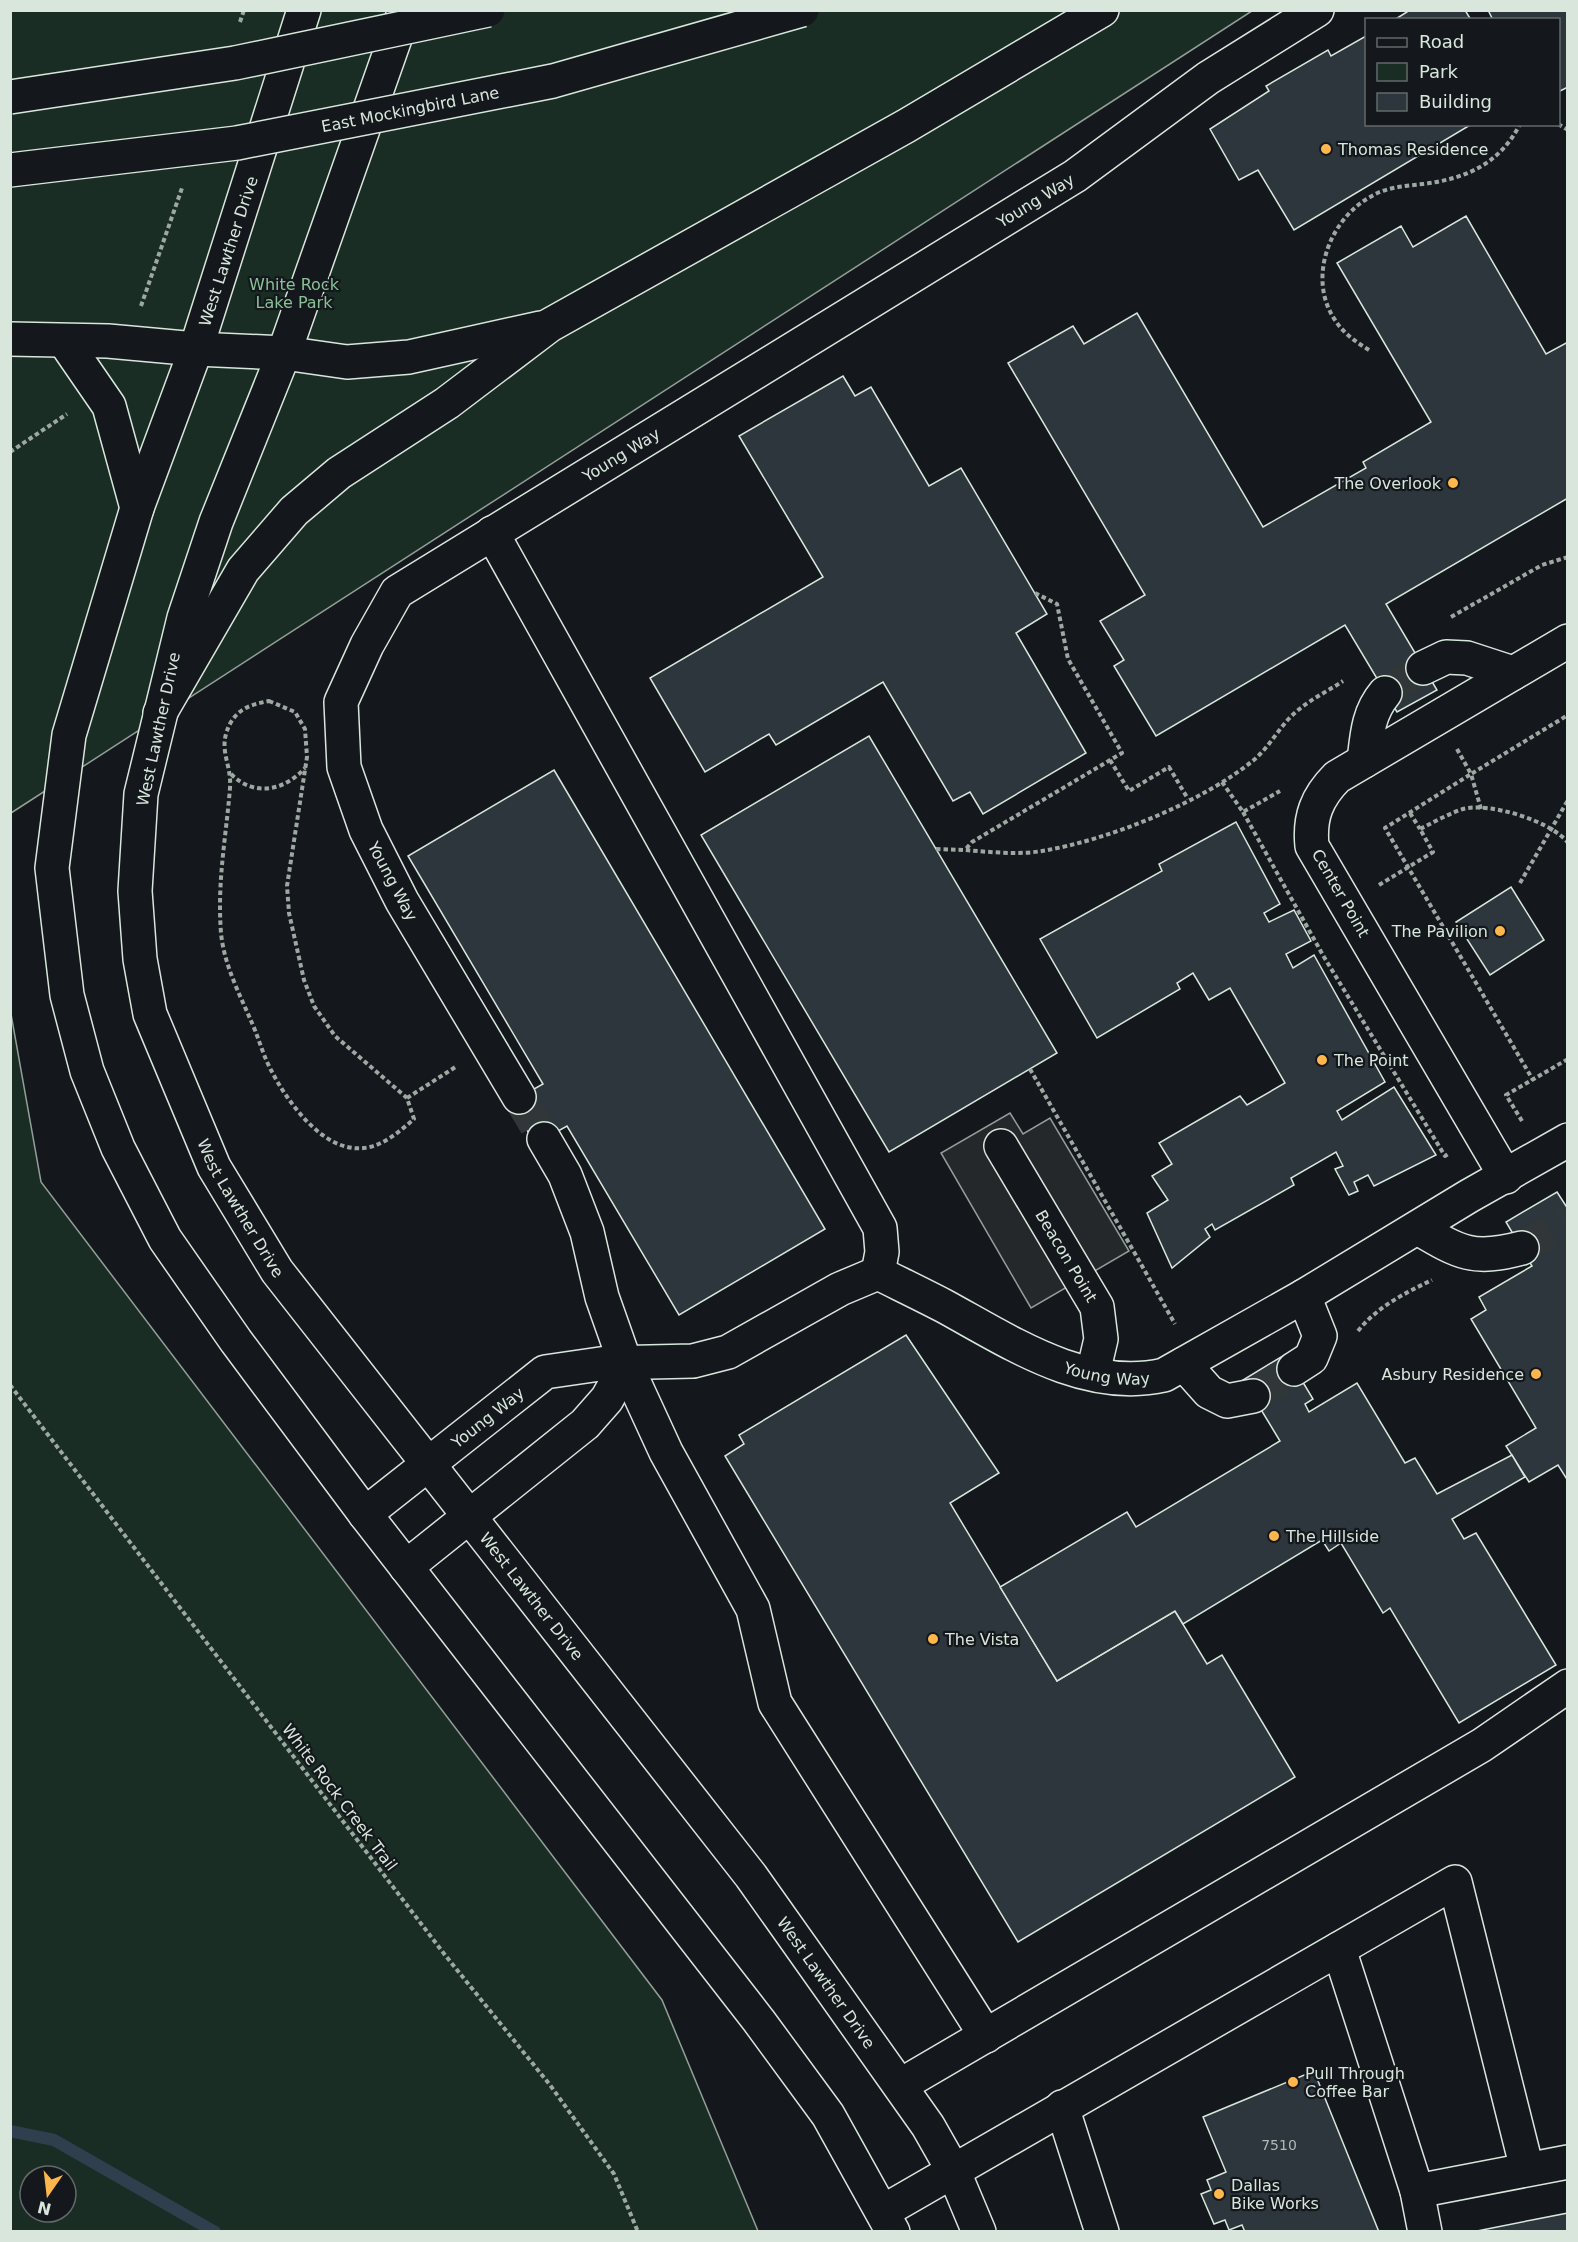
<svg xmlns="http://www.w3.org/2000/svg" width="1578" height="2242" viewBox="0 0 1578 2242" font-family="'DejaVu Sans',sans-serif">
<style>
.green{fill:#1a2d24;stroke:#939e99;stroke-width:1.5;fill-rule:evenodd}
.parking{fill:#24282b;stroke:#939e99;stroke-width:1.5}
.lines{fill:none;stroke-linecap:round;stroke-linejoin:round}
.stream{stroke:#2f3f4d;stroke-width:12}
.building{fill:#2c363c;stroke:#d8e6dc;stroke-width:1.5}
.minor-tunnel{stroke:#313739;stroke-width:33;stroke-dasharray:33 16;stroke-linecap:butt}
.minor-casing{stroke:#d8e6dc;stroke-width:36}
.major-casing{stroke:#d8e6dc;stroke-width:36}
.path{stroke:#9da8a2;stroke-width:4;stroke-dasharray:4.5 3;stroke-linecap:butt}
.minor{stroke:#14181c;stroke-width:33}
.major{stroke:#14181c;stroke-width:33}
.major-bridge-casing{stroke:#d8e6dc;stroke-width:36;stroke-linecap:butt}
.major-bridge{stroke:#14181c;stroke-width:33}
.poi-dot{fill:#ffb74d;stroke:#14181c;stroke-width:2}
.labels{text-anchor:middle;stroke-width:4.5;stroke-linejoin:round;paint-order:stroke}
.number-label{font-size:14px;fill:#adbab4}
.street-label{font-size:16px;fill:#d8e6dc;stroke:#14181c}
.poi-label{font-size:16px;fill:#d8e6dc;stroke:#14181c;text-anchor:start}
.park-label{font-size:16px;fill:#8ac095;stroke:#14181c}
</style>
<rect width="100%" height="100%" fill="#14181c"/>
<!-- green -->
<g class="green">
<polygon points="11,11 1252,11 11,813"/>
<path d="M11,1014L41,1182L662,2000L758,2231H11ZM30,2176H66V2212H30Z"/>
</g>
<!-- parking -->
<polygon class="parking" points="1010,1113 1023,1134 1050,1118 1129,1251 1031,1308 941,1153"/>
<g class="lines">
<!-- stream -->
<polyline class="stream" points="10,2131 54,2140 215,2232"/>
</g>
<!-- building -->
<g class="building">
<polygon points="1410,10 1465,10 1471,20 1394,20"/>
<polygon points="1488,10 1568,10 1568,87 1558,92 1558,20 1493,20"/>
<polygon points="1366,36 1366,124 1472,124 1294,230 1258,170 1239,180 1210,129 1269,91 1266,86 1328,50 1331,56"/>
<polygon points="1466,216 1546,354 1568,342 1568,498 1386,604 1437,690 1397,712 1345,625 1156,736 1114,666 1124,660 1100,621 1145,595 1008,363 1073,326 1084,344 1137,313 1263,527 1366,468 1363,462 1431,422 1337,263 1401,226 1413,247"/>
<polygon points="843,376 855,396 871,387 929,486 961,468 1047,614 1016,633 1086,753 983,814 970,792 953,801 883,682 776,745 769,734 705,772 650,678 823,577 739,436"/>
<polygon points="869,736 1057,1053 889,1152 701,835"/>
<polygon points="554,770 825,1229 679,1315 567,1126 535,1144 511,1102 543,1084 408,856"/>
<polygon points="1236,822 1280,904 1264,913 1269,922 1294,910 1311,941 1286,954 1293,968 1314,955 1385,1082 1337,1111 1342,1120 1394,1087 1436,1155 1374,1186 1368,1175 1354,1182 1358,1191 1349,1195 1335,1169 1343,1166 1336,1152 1291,1178 1294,1185 1215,1230 1212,1224 1205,1229 1210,1237 1172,1268 1147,1213 1168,1200 1152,1176 1172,1164 1159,1143 1240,1096 1247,1105 1285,1083 1230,988 1209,1000 1193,973 1177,983 1180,989 1097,1038 1040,939 1162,871 1159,864"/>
<polygon points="1511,887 1544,940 1490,975 1456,922"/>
<polygon points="1557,1192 1568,1209 1568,1481 1558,1465 1529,1482 1506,1446 1536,1428 1471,1319 1486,1310 1479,1297 1532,1266 1506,1222"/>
<polygon points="906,1335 999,1473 950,1503 1057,1681 1175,1611 1207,1664 1222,1655 1295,1777 1018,1942 725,1456 744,1444 739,1435"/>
<polygon points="1286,1354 1313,1399 1305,1404 1309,1412 1357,1383 1405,1463 1415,1458 1437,1494 1512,1455 1525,1477 1452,1519 1464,1539 1476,1533 1556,1665 1459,1723 1390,1608 1383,1613 1341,1543 1329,1551 1322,1540 1183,1624 1175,1611 1057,1681 1000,1587 1127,1512 1136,1527 1280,1441 1243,1380"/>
<polygon points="1314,2071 1379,2232 1245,2232 1242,2225 1229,2230 1225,2220 1214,2224 1201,2194 1211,2190 1207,2180 1226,2172 1203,2117"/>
<polygon points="1568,2213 1568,2232 1472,2232 1532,2220"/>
</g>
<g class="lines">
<!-- minor-tunnel -->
<g class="minor-tunnel">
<polyline points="1385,693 1423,668"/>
<polyline points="519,1097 544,1139"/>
<polyline points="1522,1248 1568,1220"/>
<polyline points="1253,1396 1294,1369"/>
</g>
<!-- minor casing -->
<g class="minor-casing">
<g id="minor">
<polyline points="304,10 196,349 137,508 69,735 52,868 67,995 87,1071 118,1148 165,1239 236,1341 365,1514 759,2021 828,2115 893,2232"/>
<path id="s1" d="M405,10L284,353L216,522L184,618L141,794L135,891L140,959L150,1014L214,1167L277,1271L751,1876L928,2126L953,2170L979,2232"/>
<polyline points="492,533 880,1228 882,1252 878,1273"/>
<polyline points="1423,668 1446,657 1467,658 1513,673"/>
<path d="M1364,761C1367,735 1368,713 1385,693"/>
<path id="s2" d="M519,1097L402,901L366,830L344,767L341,702L367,645L397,592L1075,176L1208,78L1317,10"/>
<polyline points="544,1139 565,1175 587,1232 602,1297 626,1365 666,1452 753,1609 775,1703 986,2036"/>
<path id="s3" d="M1001,1146L1097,1307L1101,1339L1093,1373"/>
<path d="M1506,1177L1312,846C1309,817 1317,797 1337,777L1568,641"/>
<path d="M1418,1228C1460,1253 1473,1261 1522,1248"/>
<polyline points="1184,1364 1209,1392 1227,1401 1253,1396"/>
<polyline points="1294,1369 1311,1358 1320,1336 1304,1296"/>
<path id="s4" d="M365,1514L545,1372L607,1363L693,1361L728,1352L840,1289L878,1273C900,1284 923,1295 944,1306C1010,1342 1085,1393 1164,1375L1304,1296L1469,1196L1568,1140"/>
<polyline points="406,1567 585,1424 607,1399 626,1365"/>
<polyline points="1339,1949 1417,2191 1425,2232"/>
<polyline points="901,2085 1482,1745 1568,1686"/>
<polyline points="1062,2107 1102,2232"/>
<polyline points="1417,2191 1568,2162"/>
<polyline points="884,2211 1455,1882 1527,2169"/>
</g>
</g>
<!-- major casing -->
<g class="major-casing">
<g id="major">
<polyline points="10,339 108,341 196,349 284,353 347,362 409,357 540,328"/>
<polyline points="65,342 109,406 137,508"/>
<polyline points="160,713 243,570 294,511 339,473 447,403 550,325 906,126 1102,10"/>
</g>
</g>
<!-- path -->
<g class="path">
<polyline points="240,22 244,10"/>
<polyline points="1558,124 1568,130"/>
<polyline points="141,306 182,188"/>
<path d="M1369,350C1356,342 1343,333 1335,320C1307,279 1329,220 1370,197C1386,187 1405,186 1423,184C1465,179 1500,164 1520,124"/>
<polyline points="10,452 67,414"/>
<path d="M1035,593L1057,604L1068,659L1122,753L972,842L965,850C990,852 1017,855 1042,851C1109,840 1203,802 1255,759C1271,745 1281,724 1297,711C1311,699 1328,691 1343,681"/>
<polyline points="1451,617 1542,565 1568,557"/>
<path d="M269,701L295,712L305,729L307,757L287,886L289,913L304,980L314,1006L335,1036L407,1098L414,1119C400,1131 383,1146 364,1148C323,1153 287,1101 271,1070C263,1055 259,1039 252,1023C240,995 224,965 221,933C217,881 226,838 230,788C232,762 216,749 231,722C240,707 254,704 269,701Z"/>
<polyline points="1457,749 1471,774 1385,828 1533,1080"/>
<polyline points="1110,760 1129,791 1169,767 1188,799"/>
<path d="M231,774C254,797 284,791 305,768"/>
<polyline points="1222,782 1243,812 1280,791"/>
<polyline points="1481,809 1471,774 1568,715"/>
<polyline points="1243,812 1324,957 1445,1156 1448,1154"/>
<polyline points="1410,813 1420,829"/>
<polyline points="936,849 965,850"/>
<polyline points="1520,883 1568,800"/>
<path d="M1379,885L1433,852L1420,829C1434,822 1448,814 1463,809C1489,802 1552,821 1568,843"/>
<polyline points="1568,964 1568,965"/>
<polyline points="1030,1069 1175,1324"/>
<polyline points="407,1098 457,1066"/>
<polyline points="1522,1121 1506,1095 1568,1059"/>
<path d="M1358,1331C1377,1307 1405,1293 1432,1280"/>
<polyline points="10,1385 445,1955 550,2085 614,2174 638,2232"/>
</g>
<!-- minor -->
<use href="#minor" class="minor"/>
<!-- major -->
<use href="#major" class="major"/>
<!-- major-bridge casing -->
<g class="major-bridge-casing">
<g id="major-bridge">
<polyline points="10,97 235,63 488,10"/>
<path id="s5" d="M10,170L237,143L553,81L802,10"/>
</g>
</g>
<!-- major-bridge -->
<use href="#major-bridge" class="major-bridge"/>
</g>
<!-- markers -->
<g class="poi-dot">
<circle cx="1326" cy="149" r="6"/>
<circle cx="1453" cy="483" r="6"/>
<circle cx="1500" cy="931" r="6"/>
<circle cx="1322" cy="1060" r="6"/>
<circle cx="1536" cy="1374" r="6"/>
<circle cx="1274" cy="1536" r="6"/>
<circle cx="933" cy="1639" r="6"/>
<circle cx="1293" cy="2082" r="6"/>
<circle cx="1219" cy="2194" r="6"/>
</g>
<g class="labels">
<!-- number labels -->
<g class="number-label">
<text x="1279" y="2150">7510</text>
</g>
<!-- street labels -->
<g class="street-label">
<text dy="6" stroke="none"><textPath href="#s5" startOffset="405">East Mockingbird Lane</textPath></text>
<text dy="6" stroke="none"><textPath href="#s2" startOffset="1312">Young Way</textPath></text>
<text transform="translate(228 251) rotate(-72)" y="6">West Lawther Drive</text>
<text dy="6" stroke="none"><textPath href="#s2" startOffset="826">Young Way</textPath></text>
<text transform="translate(158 729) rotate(-78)" y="6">West Lawther Drive</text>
<text transform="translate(393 881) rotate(62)" y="6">Young Way</text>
<text transform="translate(1341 893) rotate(60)" y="6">Center Point</text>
<text dy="6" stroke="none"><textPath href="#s1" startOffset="1264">West Lawther Drive</textPath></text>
<text dy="6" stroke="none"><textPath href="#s3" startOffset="128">Beacon Point</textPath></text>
<text dy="6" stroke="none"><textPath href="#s4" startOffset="836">Young Way</textPath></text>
<text dy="6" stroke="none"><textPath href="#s4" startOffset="156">Young Way</textPath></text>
<text dy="6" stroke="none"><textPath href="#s1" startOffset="1750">West Lawther Drive</textPath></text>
<text transform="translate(340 1797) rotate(53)" y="6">White Rock Creek Trail</text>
<text dy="6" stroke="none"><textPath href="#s1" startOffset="2236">West Lawther Drive</textPath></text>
</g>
<!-- poi labels -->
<g class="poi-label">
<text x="1338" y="155">Thomas Residence</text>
<text x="1441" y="489" text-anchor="end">The Overlook</text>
<text x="1488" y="937" text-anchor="end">The Pavilion</text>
<text x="1334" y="1066">The Point</text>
<text x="1524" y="1380" text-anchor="end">Asbury Residence</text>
<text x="1286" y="1542">The Hillside</text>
<text x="945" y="1645">The Vista</text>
<text x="1305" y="2079">Pull Through<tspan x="1305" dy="18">Coffee Bar</tspan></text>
<text x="1231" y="2191">Dallas<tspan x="1231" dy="18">Bike Works</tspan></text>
</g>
<!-- park labels -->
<g class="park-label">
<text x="294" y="290">White Rock<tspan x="294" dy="18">Lake Park</tspan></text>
</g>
</g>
<!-- border -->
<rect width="1578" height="2242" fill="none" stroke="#d8e6dc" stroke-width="24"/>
<!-- legend -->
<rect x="1365" y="18" width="195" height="108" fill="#14181c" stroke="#626a69" stroke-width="1.5"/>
<rect x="1377" y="38" width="30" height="9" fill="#14181c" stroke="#626a69" stroke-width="1.5"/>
<text x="1419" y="48" font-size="18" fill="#d8e6dc">Road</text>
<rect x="1377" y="63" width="30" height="18" fill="#1a2d24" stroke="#626a69" stroke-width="1.5"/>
<text x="1419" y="78" font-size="18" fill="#d8e6dc">Park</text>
<rect x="1377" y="93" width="30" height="18" fill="#2c363c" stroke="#626a69" stroke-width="1.5"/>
<text x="1419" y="108" font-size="18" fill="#d8e6dc">Building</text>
<!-- north arrow -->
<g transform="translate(48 2194) rotate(194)"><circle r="28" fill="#14181c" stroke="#626a69" stroke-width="1.5"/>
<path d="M0-4.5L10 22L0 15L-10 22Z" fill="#ffb74d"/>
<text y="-9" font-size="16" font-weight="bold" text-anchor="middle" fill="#d8e6dc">N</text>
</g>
</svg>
